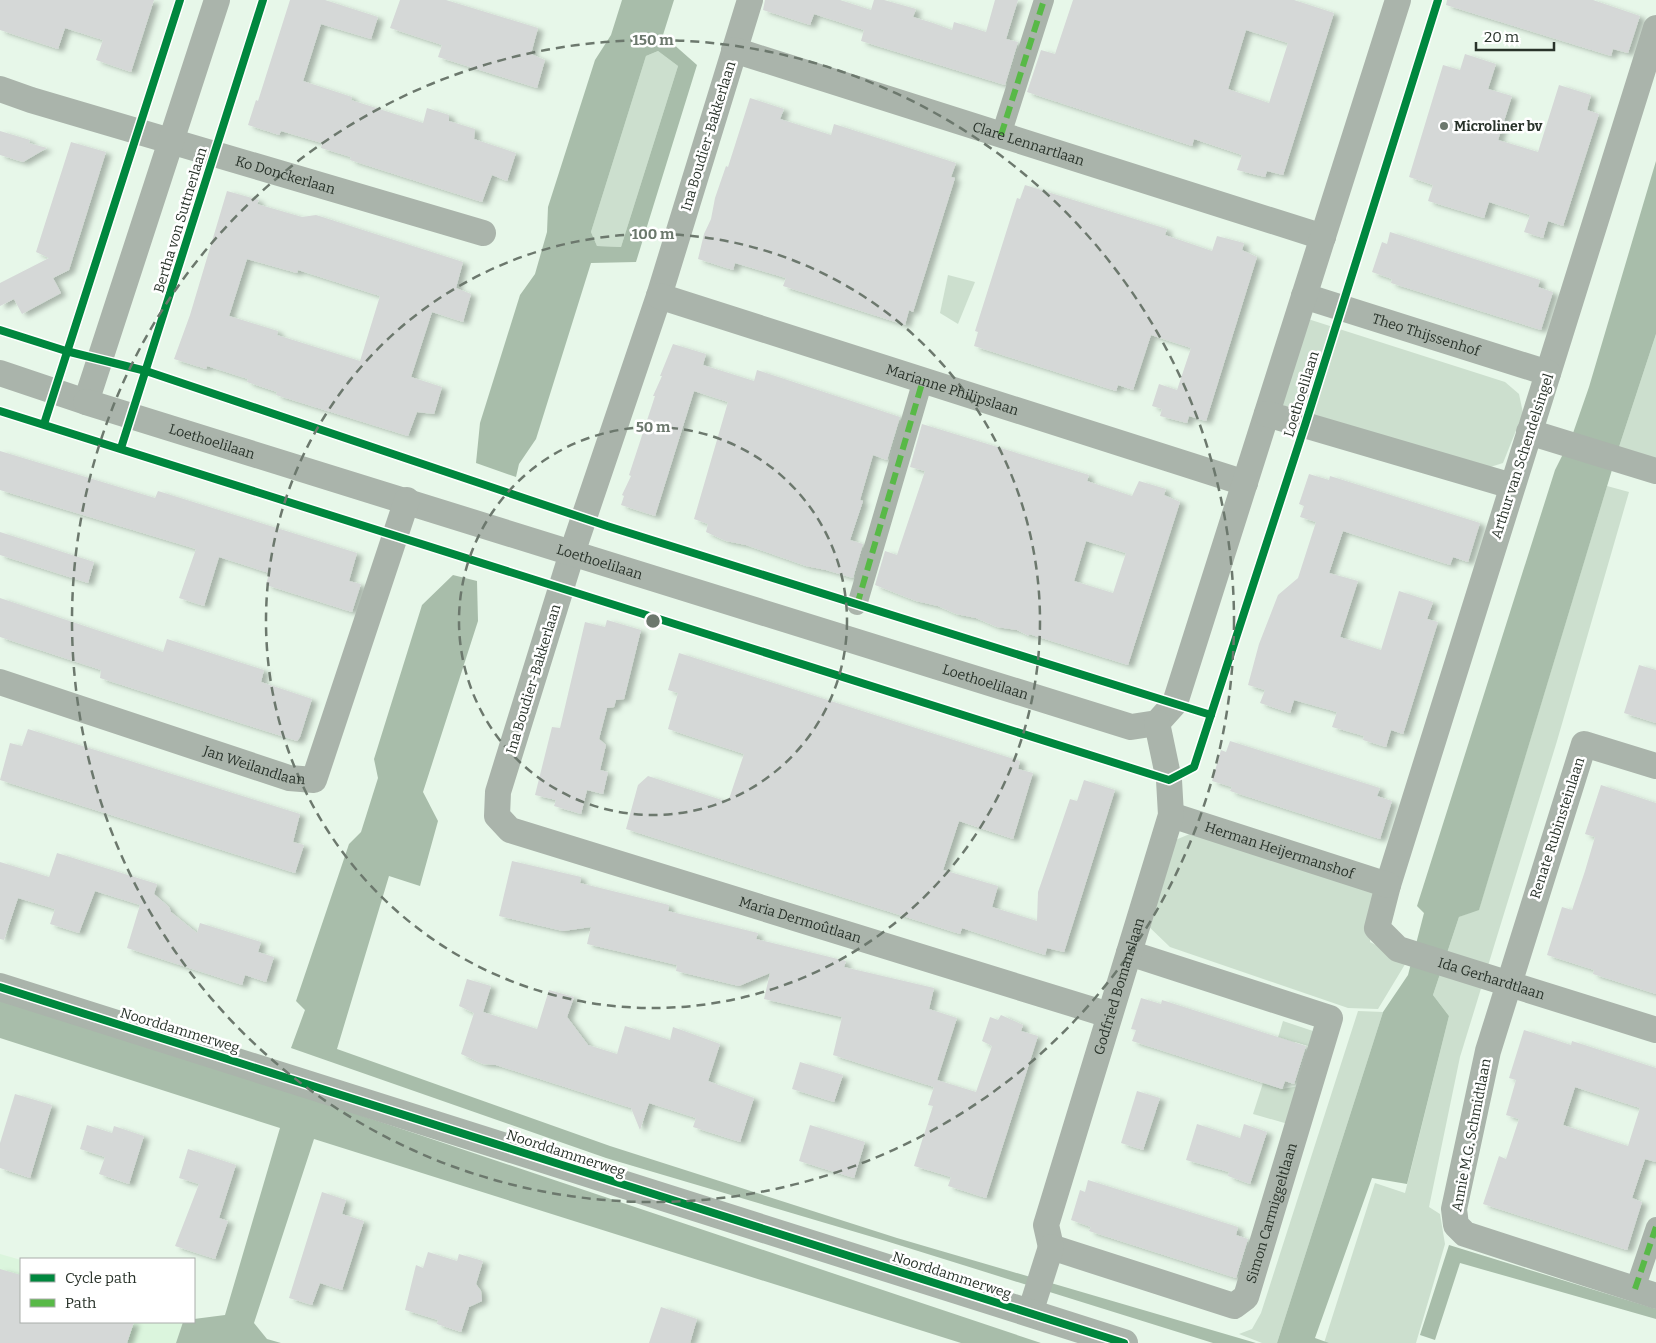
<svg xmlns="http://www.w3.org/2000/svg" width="1656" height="1343" viewBox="0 0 1656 1343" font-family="Bitter,serif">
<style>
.built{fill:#dbf5dd}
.green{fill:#ccdfce}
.water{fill:#a8bdaa;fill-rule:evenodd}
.building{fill:#d5d8d7;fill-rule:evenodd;filter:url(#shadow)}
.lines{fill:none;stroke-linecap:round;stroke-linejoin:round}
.pedestrian{stroke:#aab4ab;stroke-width:20}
.minor{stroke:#aab4ab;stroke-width:26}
.tertiary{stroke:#aab4ab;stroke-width:28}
.quiet{stroke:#58b947;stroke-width:6;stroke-dasharray:12 6;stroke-linecap:butt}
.cycleway-casing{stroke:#fff;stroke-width:11}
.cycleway{stroke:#00873e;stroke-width:8}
.ring{fill:none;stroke:#6c786d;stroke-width:2.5;stroke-dasharray:9 6}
.poi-dot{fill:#6c786d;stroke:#fff;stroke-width:2}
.labels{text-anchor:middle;stroke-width:5;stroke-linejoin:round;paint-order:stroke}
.poi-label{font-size:14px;font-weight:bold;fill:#29332a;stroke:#fff;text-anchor:start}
.street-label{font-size:14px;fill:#29332a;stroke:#fff}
.centre{fill:#6c786d;stroke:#fff;stroke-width:2.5}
.ring-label{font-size:15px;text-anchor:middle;font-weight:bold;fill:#6c786d;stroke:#fff;stroke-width:5;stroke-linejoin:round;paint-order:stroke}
</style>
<defs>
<filter id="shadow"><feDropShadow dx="5.5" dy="3" stdDeviation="2.5" flood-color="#0004"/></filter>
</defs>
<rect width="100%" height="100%" fill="#e7f7e9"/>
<!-- built -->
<polygon class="built" points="0,1254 21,1260 21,1322 183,1322 176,1343 0,1343"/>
<!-- green -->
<g class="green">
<polygon points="658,51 678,66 621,247 597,246 591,232 646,56"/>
<polygon points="948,275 975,282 958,324 940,313"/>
<polygon points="1308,319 1505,382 1519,394 1523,413 1503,463 1487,468 1282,405"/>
<polygon points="1656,334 1656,461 1618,450"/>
<polygon points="1607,486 1629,492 1557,741 1460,1057 1429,1207 1440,1214 1445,1244 1416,1343 1324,1343 1375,1183 1405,1193 1449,1016 1433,995 1459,917 1479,909"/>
<polygon points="1192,833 1373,891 1370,942 1407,961 1378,1009 1348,1008 1170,947 1144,922 1173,841"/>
<polygon points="1358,1011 1383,1012 1277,1343 1262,1343 1239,1334 1252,1329 1261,1313"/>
<polygon points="1283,1021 1316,1032 1312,1047 1295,1042 1293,1046 1277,1041"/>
<polygon points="1263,1083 1282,1089 1300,1086 1288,1124 1253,1114"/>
</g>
<!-- water -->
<g class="water">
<path d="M622,0H674L663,35L697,65L636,262L591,263L536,439L519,464L516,477L476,463L480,423L520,295L535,274L547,232L548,207L595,60L611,35ZM658,51L678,66L621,247L597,246L591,232L646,56Z"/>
<polygon points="1656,161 1656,334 1618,450 1479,910 1459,917 1433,995 1449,1016 1407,1184 1372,1178 1315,1338 1329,1343 1277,1343 1383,1012 1408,975 1424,913 1417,906 1555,470 1572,436 1589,387"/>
<polygon points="453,575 477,581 478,621 423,792 438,821 420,886 389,876 337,1049 610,1146 897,1238 1256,1343 1213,1343 886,1241 606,1158 291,1048 305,1010 296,1001 349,844 361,832 378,778 374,759 422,605"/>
<polygon points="0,998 181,1055 1041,1343 961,1343 314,1139 254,1323 267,1339 281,1343 176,1343 183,1322 194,1322 194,1319 225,1315 280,1128 0,1038"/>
<polygon points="1449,1245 1656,1309 1656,1319 1460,1263 1435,1340 1420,1335"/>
</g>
<!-- building -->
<g class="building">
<polygon points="0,0 154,0 131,72 96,60 103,40 65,28 58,49 0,30"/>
<polygon points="290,0 325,0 378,17 371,39 321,24 303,81 352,97 351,100 423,123 427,108 449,115 449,121 475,129 474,139 516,153 507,181 492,175 482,202 350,160 351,157 321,148 322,143 281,131 279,135 248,125 256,100 258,101"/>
<polygon points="400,0 446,0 538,28 531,54 545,60 537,88 438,57 442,45 390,28"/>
<polygon points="765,0 840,0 871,10 874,0 884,0 916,9 913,17 933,23 952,30 954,22 986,32 995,0 1018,0 1006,39 1018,42 1005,85 861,41 864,30 814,14 810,25 763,10"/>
<path d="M1073,0H1294L1334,13L1283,175L1267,171L1265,177L1237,170L1242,155L1194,139L1192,146L1027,92L1041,50L1055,54ZM1246,30L1288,43L1269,103L1228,89Z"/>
<polygon points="1447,0 1593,0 1640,16 1628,53 1613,49 1611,56 1446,5"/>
<polygon points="1465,54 1496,64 1488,89 1512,96 1498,140 1538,152 1559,85 1591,95 1587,110 1599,114 1563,226 1548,221 1543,238 1524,232 1530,215 1489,202 1484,218 1428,201 1433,185 1409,177 1443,65 1460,70"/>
<polygon points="750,98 784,109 780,119 831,135 834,124 956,163 951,177 955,178 913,312 909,310 905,325 783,286 786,278 735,263 733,270 698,259 704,234 711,219 715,198 726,166 728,167"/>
<polygon points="0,131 30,140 29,143 47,148 23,162 0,155"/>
<polygon points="71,142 106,152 69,270 53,278 61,293 22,314 14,299 0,306 0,283 49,258 36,252"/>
<polygon points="1025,185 1167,229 1165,235 1212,251 1217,236 1244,243 1242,250 1257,257 1206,421 1189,416 1187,423 1160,416 1162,409 1152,406 1159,384 1177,390 1191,348 1151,335 1133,390 1118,385 1116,391 974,346 978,332 975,331 1010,220 1017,198 1020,199"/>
<path d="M227,191L259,200L257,204L302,217L316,215L463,262L456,288L471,294L463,322L432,312L411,377L442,387L434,414L417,412L408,436L276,395L277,392L247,382L248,379L207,366L206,369L174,359L190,315ZM247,259L297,273L298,270L380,296L360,361L277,335L278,331L229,316Z"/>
<polygon points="1390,232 1540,280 1538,287 1553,292 1541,330 1391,283 1392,279 1372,272 1382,242 1387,244"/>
<polygon points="673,344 706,354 703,365 754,381 757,370 900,417 887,460 873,455 860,500 863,501 850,540 863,544 853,578 826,570 806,566 746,545 726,541 706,532 708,524 694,519 728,402 694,391 655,516 621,505 624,496 622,495 631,476 629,475 655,396 653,396 662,376 660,376"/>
<path d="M922,424L1089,475L1087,481L1132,496L1139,481L1166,489L1164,495L1180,502L1128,665L1029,634V636L1017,630L997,627L976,618L956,614L938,606L916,601L875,585L885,551L897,555L925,471L910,467ZM1086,541L1126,553L1113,593L1074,581Z"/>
<polygon points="0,451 155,498 158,491 357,553 349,581 361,584 352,612 266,585 269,573 219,557 204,606 179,598 196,549 0,490"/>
<polygon points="1309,474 1329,480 1330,476 1480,523 1468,562 1453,557 1450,565 1343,531 1329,573 1358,581 1340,637 1381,650 1399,591 1433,602 1427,619 1438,622 1403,734 1391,730 1386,747 1363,740 1364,736 1332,727 1337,712 1294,700 1290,713 1260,703 1265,690 1248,685 1259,644 1278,595 1298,578 1316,522 1300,517 1304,506 1299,504"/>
<polygon points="0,532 94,562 88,583 0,555"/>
<polygon points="0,598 163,652 167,639 264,670 261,682 312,699 300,737 297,741 100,678 101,670 0,637"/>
<polygon points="607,620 641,630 624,699 616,700 614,707 607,708 599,739 606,745 600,770 608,772 603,794 587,790 581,814 554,806 556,800 535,795 552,727 560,728 585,622 605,627"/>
<polygon points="679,653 1020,761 1018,769 1033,773 1013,839 959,821 943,870 998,886 992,907 1037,921 1038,892 1070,799 1077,801 1084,780 1115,790 1064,952 1047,948 1045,955 962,928 960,934 626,829 638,785 648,776 728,802 744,754 668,729 678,693 668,690"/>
<polygon points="1639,665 1656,670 1656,723 1624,713"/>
<polygon points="28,729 300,814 293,842 304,845 295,873 0,780 10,743 22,746"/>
<polygon points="1230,741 1380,788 1377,796 1392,801 1380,839 1230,791 1232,787 1212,781 1221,750 1226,752"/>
<polygon points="1601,785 1656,803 1656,994 1593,974 1594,970 1547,955 1562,907 1572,910 1585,871 1595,837 1585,834"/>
<polygon points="57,853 157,884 154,894 169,907 171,912 197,933 200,923 261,942 258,952 274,957 266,982 245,975 242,985 127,948 140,905 95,891 79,933 50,924 55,909 18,898 4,940 0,939 0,862 49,877"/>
<polygon points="512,861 581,877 580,883 669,905 668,911 758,933 756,939 846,961 844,967 934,988 929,1009 957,1018 937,1080 976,1092 992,1046 982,1041 990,1017 998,1020 1001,1015 1023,1025 1021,1031 1038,1036 986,1198 948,1186 951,1177 914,1166 933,1106 928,1105 934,1087 833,1055 842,1017 764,999 770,973 739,986 676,971 677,965 587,944 591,927 563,931 499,916"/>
<polygon points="467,979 491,986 483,1012 537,1029 549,990 574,997 567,1017 588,1045 617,1054 625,1026 670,1040 673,1027 720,1044 708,1081 754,1098 740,1142 693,1127 696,1118 649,1103 640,1130 631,1108 496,1065 483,1064 461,1054 474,1013 459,1006"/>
<polygon points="1141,998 1161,1004 1162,1000 1306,1046 1294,1084 1285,1081 1282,1089 1132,1041 1136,1030 1131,1029"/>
<path d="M1524,1030L1571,1045L1572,1041L1656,1068V1162L1645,1159L1632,1198L1642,1202L1627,1250L1483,1204L1499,1156L1506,1159L1519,1119L1506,1115L1516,1080L1509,1078ZM1575,1087L1640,1108L1628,1146L1563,1125Z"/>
<polygon points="800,1062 843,1075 834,1102 792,1089"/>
<polygon points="1137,1091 1160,1098 1143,1150 1121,1143"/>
<polygon points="15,1094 52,1105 30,1178 0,1168 0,1143"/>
<polygon points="1197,1124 1240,1138 1244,1124 1267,1132 1250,1184 1228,1176 1229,1172 1186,1160"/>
<polygon points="87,1125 112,1133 114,1126 144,1136 129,1184 99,1174 105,1157 80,1149"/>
<polygon points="810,1125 865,1142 854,1178 799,1161"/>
<polygon points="188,1149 236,1165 219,1218 228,1221 215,1259 175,1246 199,1184 179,1178"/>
<polygon points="1088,1180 1238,1227 1236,1235 1248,1239 1236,1278 1089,1231 1091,1227 1071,1220 1080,1190 1085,1192"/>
<polygon points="322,1192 346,1200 342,1214 364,1221 342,1290 320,1283 312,1305 289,1298"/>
<polygon points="428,1252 457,1261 459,1254 483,1261 476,1284 481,1291 482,1301 469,1307 461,1332 437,1324 438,1320 405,1310 416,1265 423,1268"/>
<polygon points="0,1269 21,1275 21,1322 134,1322 127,1343 0,1343"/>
<polygon points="661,1307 697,1319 690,1343 649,1343"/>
</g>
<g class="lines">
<!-- pedestrian -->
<g class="pedestrian">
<polyline points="1001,135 1044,0"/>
<polyline points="857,605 923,380"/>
<polyline points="1635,1289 1656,1227"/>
</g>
<!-- minor -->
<g class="minor">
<path id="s1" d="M750,0L659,296L572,553L498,792L497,816L510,830L1109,1015"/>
<path id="s2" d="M1656,28L1388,885L1377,928L1398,949L1656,1030"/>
<path id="s3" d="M734,50L1323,237"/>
<path id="s4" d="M0,89L31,100L483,233"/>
<path id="s5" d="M659,296L1245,483"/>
<path id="s6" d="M1304,296L1548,373"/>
<polyline points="0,373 86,402 217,0"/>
<path id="s7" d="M86,402L1131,727L1157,723L1175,703L1398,0"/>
<polyline points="1267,414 1512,486"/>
<polyline points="1529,432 1656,471"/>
<path id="s8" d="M0,682L289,778L314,780L407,500"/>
<polyline points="1656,766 1584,744 1488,1051 1454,1209 1456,1225 1465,1234 1656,1296"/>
<path id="s9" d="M1171,815L1388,885"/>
<path id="s10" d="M1051,1247L1234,1306L1246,1297L1330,1018L1129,953"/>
<path id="s11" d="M1051,1247L1046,1225L1171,815L1169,780L1157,723"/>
<polyline points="1030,1313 1051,1247"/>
</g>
<!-- tertiary -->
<polyline class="tertiary" points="0,987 1124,1343"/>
<!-- quiet -->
<g class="quiet">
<polyline points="1001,135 1044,0"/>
<polyline points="857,605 923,380"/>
<polyline points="1635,1289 1656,1227"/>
</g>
<!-- cycleway casing -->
<g class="cycleway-casing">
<g id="cycleway">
<polyline points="0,330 66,351 146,371 607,526 1211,715"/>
<polyline points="0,411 1169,780 1194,767 1305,425 1438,0"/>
<polyline points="44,424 180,0"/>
<polyline points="121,448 263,0"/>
<polyline points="0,987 1124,1343"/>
</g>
</g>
<!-- cycleway -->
<use href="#cycleway" class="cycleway"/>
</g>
<!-- distance rings -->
<g class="ring">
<circle cx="653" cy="621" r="194"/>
<circle cx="653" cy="621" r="387"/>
<circle cx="653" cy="621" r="581"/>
</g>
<!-- markers -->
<circle class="poi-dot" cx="1444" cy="126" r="5"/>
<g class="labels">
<!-- poi labels -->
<g class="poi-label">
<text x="1454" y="131">Microliner bv</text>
</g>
<!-- street labels -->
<g class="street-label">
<text transform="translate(708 136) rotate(-73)" y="5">Ina Boudier-Bakkerlaan</text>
<text dy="5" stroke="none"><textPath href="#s3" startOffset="309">Clare Lennartlaan</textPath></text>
<text dy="5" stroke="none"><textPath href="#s4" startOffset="298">Ko Donckerlaan</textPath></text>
<text transform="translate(180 220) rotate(-73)" y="5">Bertha von Suttnerlaan</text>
<text dy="5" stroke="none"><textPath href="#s6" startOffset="128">Theo Thijssenhof</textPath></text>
<text dy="5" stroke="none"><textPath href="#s5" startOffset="308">Marianne Philipslaan</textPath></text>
<text transform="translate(1301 394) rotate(-73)" y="5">Loethoelilaan</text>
<text dy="5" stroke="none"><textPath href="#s7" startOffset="132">Loethoelilaan</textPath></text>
<text transform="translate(1522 456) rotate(-72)" y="5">Arthur van Schendelsingel</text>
<text dy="5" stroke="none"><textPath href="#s7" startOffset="538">Loethoelilaan</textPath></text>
<text transform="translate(533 679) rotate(-73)" y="5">Ina Boudier-Bakkerlaan</text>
<text dy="5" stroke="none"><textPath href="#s7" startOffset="942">Loethoelilaan</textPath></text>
<text dy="5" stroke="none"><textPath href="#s8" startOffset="268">Jan Weilandlaan</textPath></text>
<text transform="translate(1557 828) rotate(-72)" y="5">Renate Rubinsteinlaan</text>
<text dy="5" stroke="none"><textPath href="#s9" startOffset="114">Herman Heijermanshof</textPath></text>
<text dy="5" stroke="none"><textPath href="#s1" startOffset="1178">Maria Dermoûtlaan</textPath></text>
<text dy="5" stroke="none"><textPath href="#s2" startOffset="1070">Ida Gerhardtlaan</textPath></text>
<text dy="5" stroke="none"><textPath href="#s11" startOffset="272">Godfried Bomanslaan</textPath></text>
<text transform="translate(180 1030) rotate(17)" y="5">Noorddammerweg</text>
<text transform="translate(1471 1135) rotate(-79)" y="5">Annie M.G. Schmidtlaan</text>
<text transform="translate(566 1153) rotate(18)" y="5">Noorddammerweg</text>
<text dy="5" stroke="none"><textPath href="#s10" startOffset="295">Simon Carmiggeltlaan</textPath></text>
<text transform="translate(952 1275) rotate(18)" y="5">Noorddammerweg</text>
</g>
</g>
<circle cx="653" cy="621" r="8" class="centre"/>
<g class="ring-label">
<text x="653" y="45">150 m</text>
<text x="653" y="239">100 m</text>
<text x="653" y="432">50 m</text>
</g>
<!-- legend -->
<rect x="20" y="1258" width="175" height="65" fill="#ffffff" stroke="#a9adaa"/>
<rect x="30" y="1274" width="25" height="8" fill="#00873e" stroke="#a9adaa"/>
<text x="65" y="1283" font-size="15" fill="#29332a">Cycle path</text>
<rect x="30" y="1299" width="25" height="8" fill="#58b947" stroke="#a9adaa"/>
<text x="65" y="1308" font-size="15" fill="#29332a">Path</text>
<!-- scale -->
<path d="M1476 42v8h78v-8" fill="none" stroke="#29332a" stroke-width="2.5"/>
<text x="1484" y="42" font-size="15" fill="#29332a" stroke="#ffffff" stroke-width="4" paint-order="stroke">20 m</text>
</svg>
